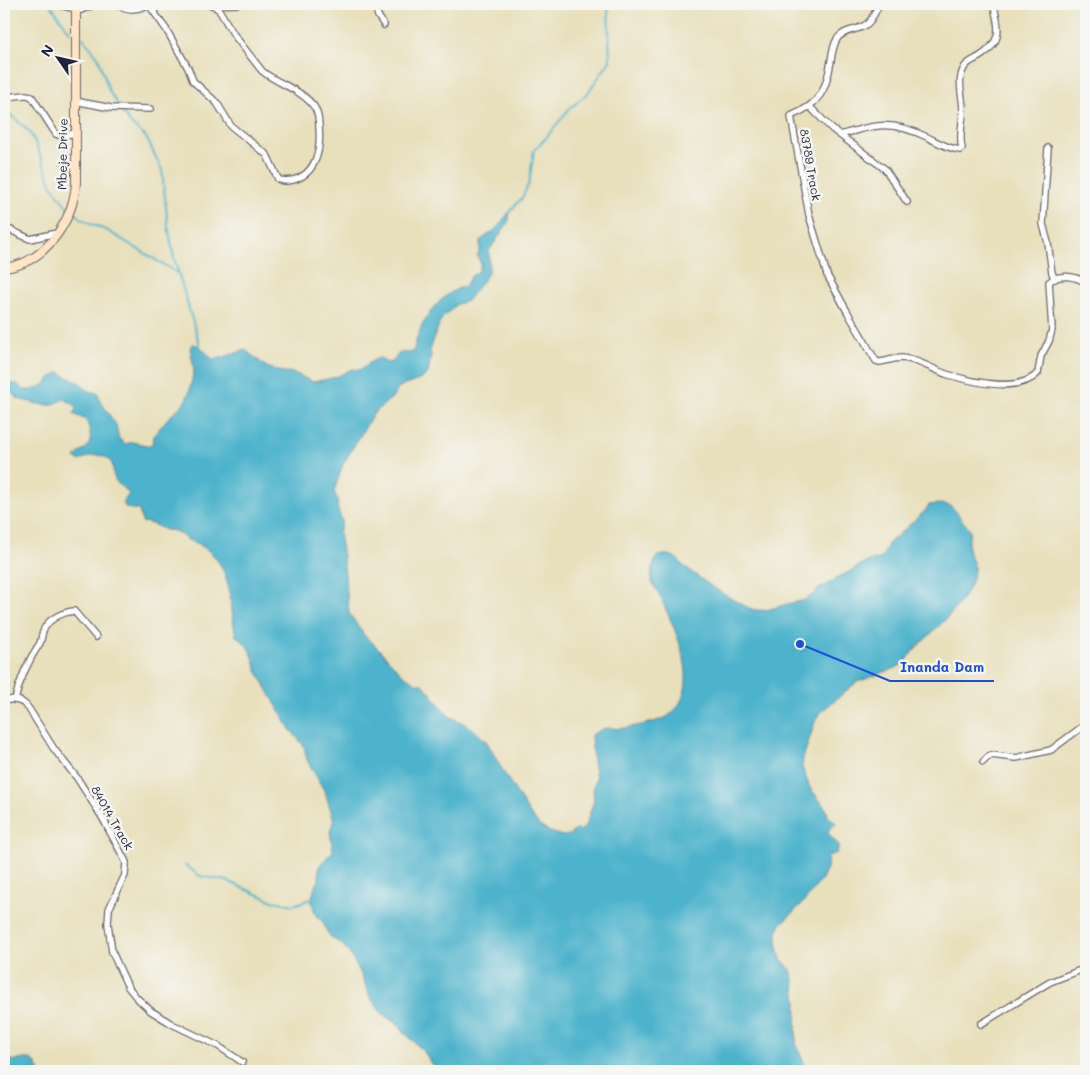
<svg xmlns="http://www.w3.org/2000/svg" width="1090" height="1075" viewBox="0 0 1090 1075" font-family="Mali,sans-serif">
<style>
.water{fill:#4db3cc;stroke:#386a84}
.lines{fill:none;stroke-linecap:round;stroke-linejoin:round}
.stream{stroke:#4db3cc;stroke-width:2}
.street-casing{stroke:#676468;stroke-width:8}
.secondary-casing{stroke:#676468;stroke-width:10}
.street{stroke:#fff;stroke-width:5.5}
.secondary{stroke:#ffe4c6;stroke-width:8}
.labels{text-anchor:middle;stroke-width:5;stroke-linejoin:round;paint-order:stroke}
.street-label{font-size:12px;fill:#22223b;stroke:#f6f6f2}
.leader{fill:none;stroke:#1d4ed8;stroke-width:2}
.callout-dot{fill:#1d4ed8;stroke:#f6f6f2;stroke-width:2}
.callout-label{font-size:14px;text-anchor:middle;font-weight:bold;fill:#1d4ed8;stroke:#f6f6f2;stroke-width:5;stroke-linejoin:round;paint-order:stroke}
</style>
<rect width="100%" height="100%" fill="#f6f6f2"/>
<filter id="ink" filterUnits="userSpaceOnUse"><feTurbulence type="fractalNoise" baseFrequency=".02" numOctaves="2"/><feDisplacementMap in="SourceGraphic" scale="10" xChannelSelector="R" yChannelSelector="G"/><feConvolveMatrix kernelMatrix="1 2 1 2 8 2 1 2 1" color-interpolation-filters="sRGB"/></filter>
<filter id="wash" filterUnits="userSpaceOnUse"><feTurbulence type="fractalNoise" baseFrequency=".0096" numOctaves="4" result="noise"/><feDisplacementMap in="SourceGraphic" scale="20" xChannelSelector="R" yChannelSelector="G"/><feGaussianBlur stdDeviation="1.12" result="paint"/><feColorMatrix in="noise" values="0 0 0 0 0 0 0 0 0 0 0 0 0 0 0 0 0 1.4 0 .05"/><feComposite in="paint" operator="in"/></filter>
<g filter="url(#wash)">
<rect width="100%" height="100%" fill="#e8dfbb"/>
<!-- water -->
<g class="water">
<path d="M510,211L509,221L489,251V270L485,278L467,301L457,304L442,318L435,335L430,351L431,355L428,373L422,379L399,387L394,396L374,413L343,464L334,492L338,500L337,507L342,521L339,534L343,556L349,613L364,635L377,647L402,674L416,683L423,684L449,716L471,727L487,742L504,773L532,817L541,827L550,832L563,836L569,835L576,830L580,831L585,827L594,801L593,790L596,777L593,762L591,735C596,733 603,728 608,728C613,728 619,729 624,728C636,726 662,722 671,714C705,683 673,627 659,594C657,589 652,585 652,581C650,571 653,563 658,556C664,555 668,554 674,557C678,558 681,564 685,567C697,577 743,609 757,610C766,611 774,608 783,605C798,601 806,603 817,590L864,563L882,558L888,544L924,512L929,505C959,501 952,512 970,529C970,535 968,542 968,548C969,556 975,562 974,570C970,602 935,629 913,651L906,662L896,668L857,682L822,711L815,722L803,758L802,767L810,788L826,808L828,816L837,824L830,828L828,833L839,846L837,853L828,856L827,868L822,879L803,903L781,924L777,933V942L781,959L791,970L794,980L797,1001L796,1043L807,1071H435L425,1053L403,1031L395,1021L388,1018L379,1010L370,997L361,974L351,956L344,946L332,938L327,932L323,922L316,916L311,899C315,892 313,886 319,880V866L333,851L330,831L334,820L325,792L307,760L304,746L289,728L256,669C254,656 248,643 236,636C228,603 235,563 198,544C195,542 191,541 188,540C183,537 179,533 175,531C171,530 167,531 163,529C155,525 151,523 142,522L139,510L126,508L123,502L129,494C125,488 118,486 115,479C112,474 114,469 112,464C106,452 89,454 80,461L75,458C79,452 82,452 87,447C94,440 89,428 86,420L73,414L76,409L75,405L64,399L52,405H42L18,399L14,394L4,392V383L18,384L24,390H33L46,384L50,378L60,372C69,380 82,381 88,391L98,393L99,399L116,425L119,439L126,444L132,442L151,446L155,434L168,418L184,403L189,393L194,370L190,347L193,344L200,346L212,359H217L245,350L267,367L278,371L294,373L313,382L336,377L352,369L359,370L374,360L381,358L385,362L391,363C399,355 396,351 410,353L414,350C418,323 439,294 465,286L471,276L478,272L481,264L477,256L480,250V241L496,229Z"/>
<path d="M4,1058C18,1064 22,1056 33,1060L40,1071H4Z"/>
</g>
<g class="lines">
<!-- stream -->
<g class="stream">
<polyline points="50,4 70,32"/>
<polyline points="83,38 98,57 109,91 119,106"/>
<polyline points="4,109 29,131 36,144 52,186 68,208"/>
<polyline points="121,110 130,123 146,137 162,170 168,226 174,258 200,346"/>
<polyline points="71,211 89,223 108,231 179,274"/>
<polyline points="510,211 522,198 529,183 534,150 546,138 569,109 587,94 610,61 608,4"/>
<polyline points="185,865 200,876 227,881 273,901 294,905 311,899"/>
</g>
</g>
</g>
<g filter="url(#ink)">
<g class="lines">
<!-- street casing -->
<g class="street-casing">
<g id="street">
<polyline points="55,4 81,10 95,4"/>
<path d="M116,4C129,11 137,10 150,4"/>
<polyline points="375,4 378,16 384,25"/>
<path d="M879,4C876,10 873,19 867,24C858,31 844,29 837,39C833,46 832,53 831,61C826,91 820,104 791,116L809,215L827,275L848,313L876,361L879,362C887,361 895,358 902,358C917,359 932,369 946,374C969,381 1019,394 1038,373L1041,356L1049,341L1052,330L1049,282C1059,273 1076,276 1086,283"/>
<path d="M149,5L166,29L188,68L193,81L217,103L231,126L267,155L278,179C283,182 288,181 293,180C317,174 321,148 319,127C319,121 318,114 315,108C302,89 279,85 262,71L234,35L219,10L213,5L206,4"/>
<polyline points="213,5 237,4"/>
<polyline points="4,6 8,4"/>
<path d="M8,96C17,98 25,92 32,97L56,134L61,136L75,133"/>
<polyline points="75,101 111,108 150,109"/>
<polyline points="810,107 832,129 885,169 907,202"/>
<path d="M840,135C878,124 891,120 927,137C937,142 949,149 960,150L962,148C959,137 962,125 963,114C964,99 956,82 964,68C967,62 974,60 979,57C1003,42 1000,27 993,4"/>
<polyline points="1048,148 1043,224 1048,243 1052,273 1055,279"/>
<polyline points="4,227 30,239 57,233"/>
<path d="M15,700C20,678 28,661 40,643C42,639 41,636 43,632C46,620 62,612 74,611L96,637"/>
<path d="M4,701C14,698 23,700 29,709L54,749L77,778L102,817L126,862L125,875L109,909L108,924L112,952L128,987L137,998L151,1011L172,1024L218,1046L242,1062"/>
<polyline points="983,762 990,755 1016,758 1051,750 1086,724"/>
<polyline points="981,1024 1050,982 1086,968"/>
</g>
</g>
<!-- secondary casing -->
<g class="secondary-casing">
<path id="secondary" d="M4,268C44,264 73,222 76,183V4"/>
</g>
<!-- street -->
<use href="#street" class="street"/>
<!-- secondary -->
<use href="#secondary" class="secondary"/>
</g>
</g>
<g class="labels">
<!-- street labels -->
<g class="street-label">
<text transform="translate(63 154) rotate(-89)" y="4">Mbeje Drive</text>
<text transform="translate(810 165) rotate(80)" y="4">83789 Track</text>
<text transform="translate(112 818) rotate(60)" y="4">84014 Track</text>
</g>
</g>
<!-- callouts -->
<path class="leader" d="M800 644L890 681H994"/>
<circle class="callout-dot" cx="800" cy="644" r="5"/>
<g class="callout-label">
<text x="942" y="672">Inanda Dam</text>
</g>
<!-- margin -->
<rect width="1090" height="1075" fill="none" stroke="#f6f6f2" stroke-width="20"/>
<!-- north arrow -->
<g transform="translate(58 58) rotate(304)" stroke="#f6f6f2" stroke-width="4" paint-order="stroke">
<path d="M0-4L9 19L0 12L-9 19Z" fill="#22223b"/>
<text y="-8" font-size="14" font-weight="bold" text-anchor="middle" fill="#22223b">N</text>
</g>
</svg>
